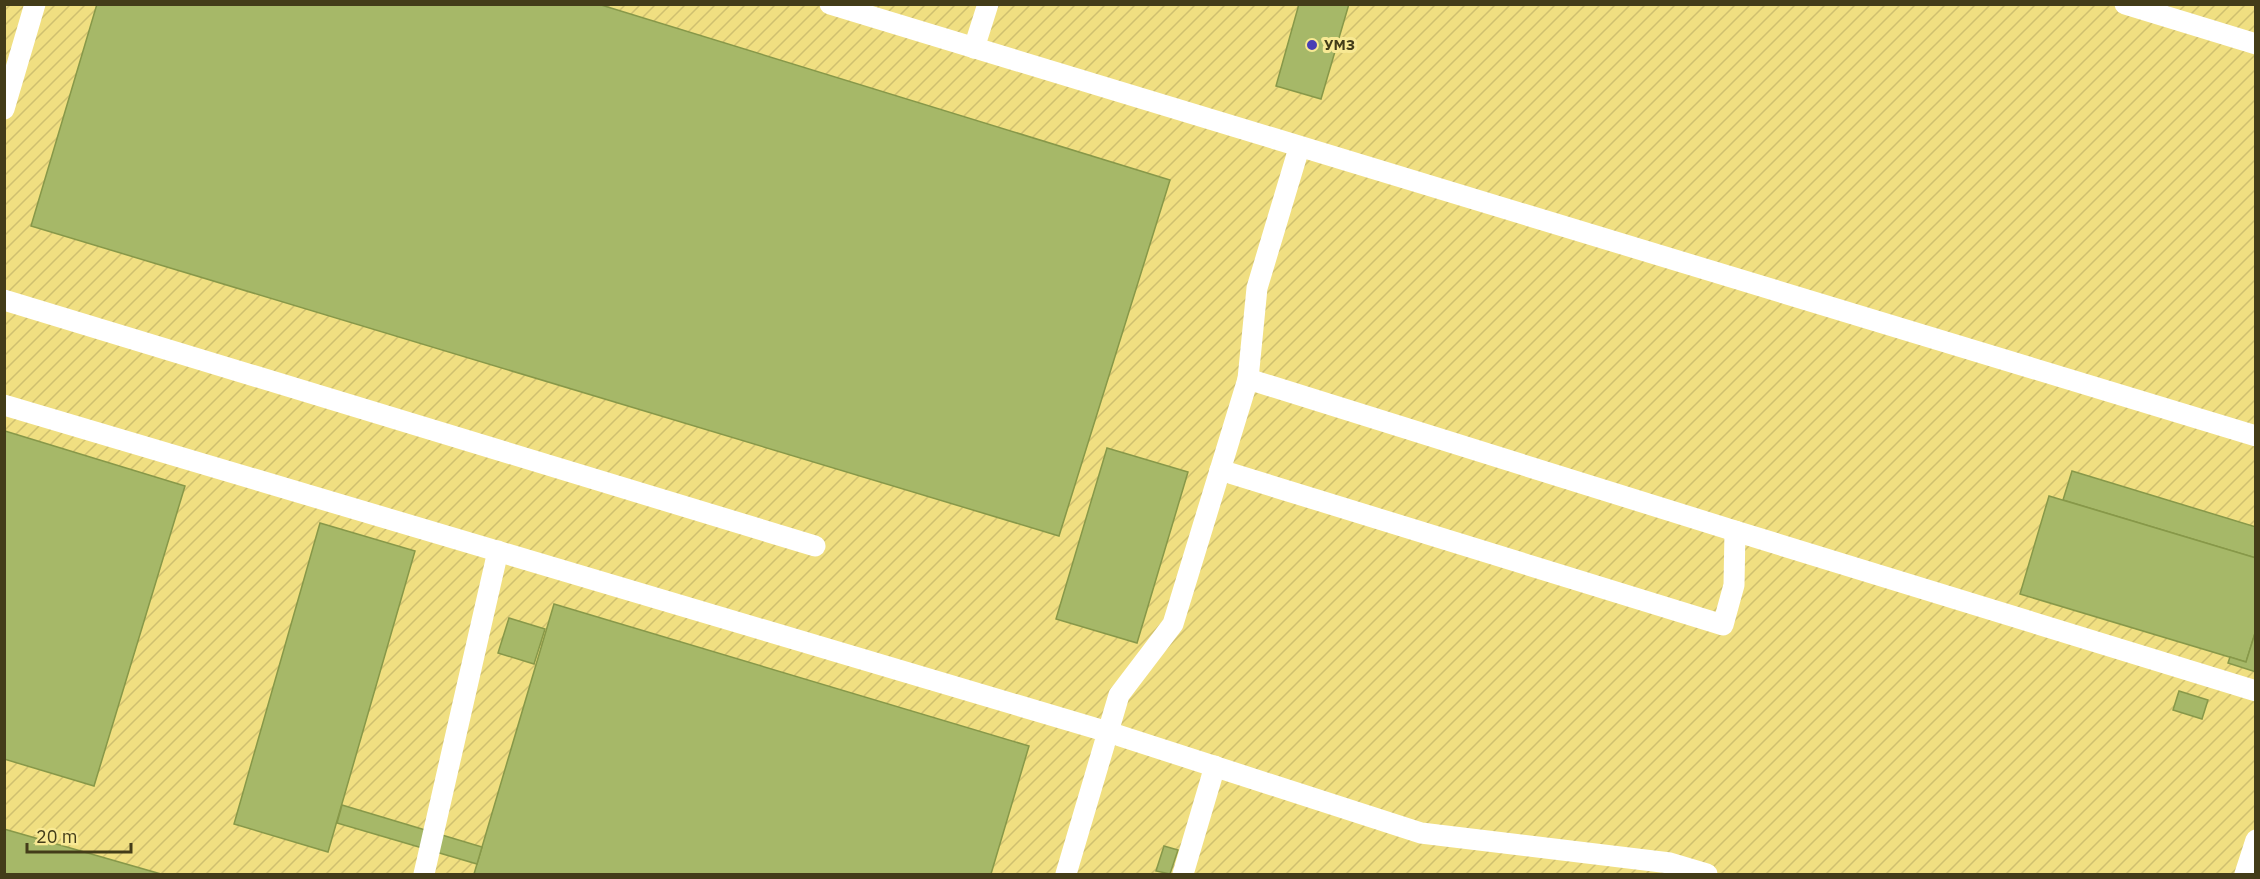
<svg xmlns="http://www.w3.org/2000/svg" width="2260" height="879" viewBox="0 0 2260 879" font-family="'IBM Plex Sans',sans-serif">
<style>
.industrial{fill:url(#industrial-furrows)}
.building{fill:#a6b868;stroke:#879849;stroke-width:1.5}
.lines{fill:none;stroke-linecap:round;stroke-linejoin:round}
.service{stroke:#fff;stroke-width:21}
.poi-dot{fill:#483fb5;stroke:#f8e994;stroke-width:2}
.labels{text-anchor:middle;stroke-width:6;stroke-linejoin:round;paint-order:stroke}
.poi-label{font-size:15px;font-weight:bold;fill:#433c19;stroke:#f8e994;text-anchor:start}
</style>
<defs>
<pattern id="industrial-furrows" width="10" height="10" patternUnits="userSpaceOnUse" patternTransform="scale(1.5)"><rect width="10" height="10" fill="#f0df81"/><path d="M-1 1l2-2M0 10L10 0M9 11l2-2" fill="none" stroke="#cfc06f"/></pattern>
</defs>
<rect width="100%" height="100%" fill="#f8e994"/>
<!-- industrial -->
<rect class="industrial" x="5" y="5" width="2250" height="869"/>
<!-- building -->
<g class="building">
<polygon points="97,4 598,4 1170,180 1059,536 31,226"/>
<polygon points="1299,4 1349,4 1321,99 1276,86"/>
<polygon points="5,431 185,486 94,786 4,759"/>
<polygon points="1107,448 1188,472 1137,643 1056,619"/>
<polygon points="2072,471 2256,527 2256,558 2063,500"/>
<polygon points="2049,496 2256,558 2256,630 2246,662 2020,594"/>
<polygon points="320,523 415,551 328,852 234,824"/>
<polygon points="554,604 1029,746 991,874 474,874"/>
<polygon points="509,618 545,629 534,664 498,653"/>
<polygon points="2256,630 2256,672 2228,663 2230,657 2246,662"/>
<polygon points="2179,691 2208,700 2202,719 2173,710"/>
<polygon points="342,805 482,847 477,864 337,823"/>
<polygon points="4,829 161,874 4,874"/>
<polygon points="1164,846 1178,850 1170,874 1156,871"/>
</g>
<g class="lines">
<!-- service -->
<g class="service">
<polyline points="830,4 2256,436"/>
<polyline points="2125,4 2256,44"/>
<polyline points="974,48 988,4"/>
<polyline points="4,109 35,4"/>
<polyline points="1299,148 1257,288 1248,379 1173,624 1119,695 1108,732 1421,833 1670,863 1707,874"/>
<polyline points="4,300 815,546"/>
<polyline points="1248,379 1735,531 2256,691"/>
<polyline points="4,405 1108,732 1066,874"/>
<polyline points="1220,470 1723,625 1734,585 1735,531"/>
<polyline points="424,874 498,551"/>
<polyline points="1183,874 1215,766"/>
<polyline points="2245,874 2256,840"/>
</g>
</g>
<!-- markers -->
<circle class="poi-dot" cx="1312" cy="45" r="6"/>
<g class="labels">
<!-- poi labels -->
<g class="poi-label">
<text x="1324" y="50">УМЗ</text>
</g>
</g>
<!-- border -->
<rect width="2260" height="879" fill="none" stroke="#433c19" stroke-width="12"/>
<!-- scale -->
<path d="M27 843v9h104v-9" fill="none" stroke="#433c19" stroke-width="3"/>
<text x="36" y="843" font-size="18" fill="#433c19" stroke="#f8e994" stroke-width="4.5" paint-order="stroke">20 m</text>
</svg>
